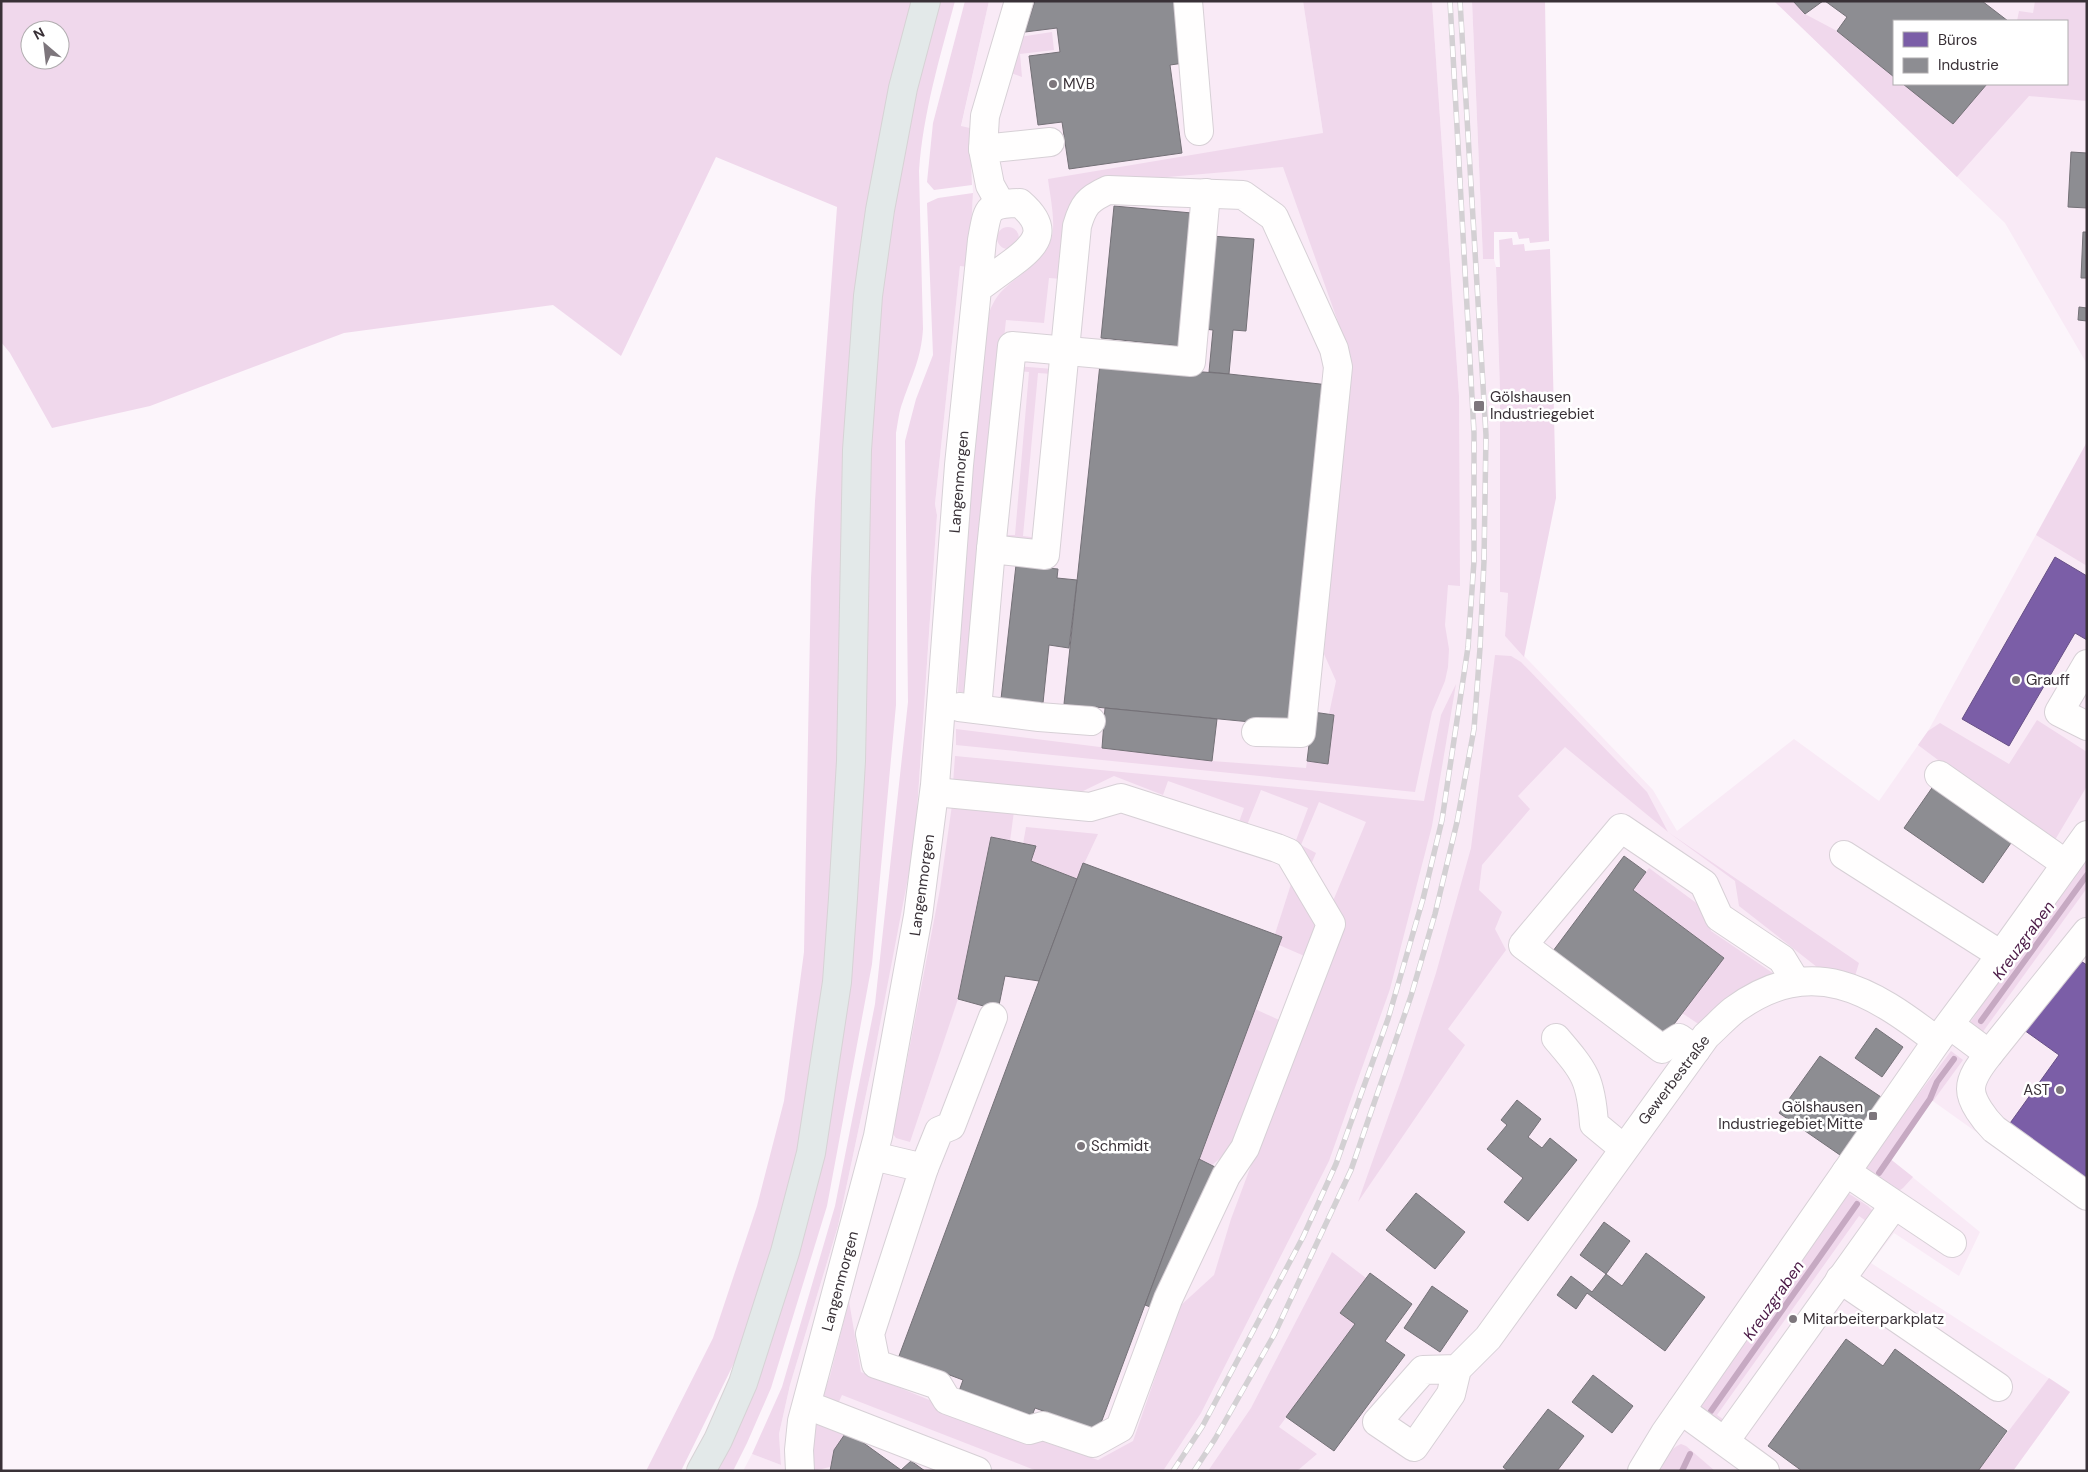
<svg xmlns="http://www.w3.org/2000/svg" width="2088" height="1472" viewBox="0 0 2088 1472" font-family="'DM Sans',sans-serif">
<style>
.built{fill:#f9eaf6;fill-rule:evenodd}
.green{fill:#f0d8ec;fill-rule:evenodd}
.offices{fill:#7b5ea7;stroke:#675085}
.industry{fill:#8d8d92;stroke:#747177}
.lines{fill:none;stroke-linecap:round;stroke-linejoin:round}
.stream{stroke:#c6a9c2;stroke-width:6}
.minor-casing{stroke:#d7d0d6;stroke-width:30}
.major-casing{stroke:#d7d2d5;stroke-width:30}
.minor{stroke:#fffefe;stroke-width:28}
.major{stroke:#e3e9e9;stroke-width:28}
.rail-casing{stroke:#d3d0d3;stroke-width:5.5}
.rail{stroke:#fff;stroke-width:4;stroke-dasharray:11;stroke-linecap:butt}
.poi-dot{fill:#7d767c;stroke:#fff;stroke-width:2}
.labels{text-anchor:middle;stroke-width:5;stroke-linejoin:round;paint-order:stroke}
.poi-label{font-size:15px;fill:#393137;stroke:#fff;text-anchor:start}
.street-label{font-size:15px;fill:#393137;stroke:#fff}
.water-label{font-size:16px;font-style:italic;fill:#4b1a46;stroke:#fff}
</style>
<rect width="100%" height="100%" fill="#fcf5fb"/>
<!-- built -->
<g class="built">
<polygon points="989,1 1303,1 1323,133 1459,585 1459,396 1432,1 1472,1 1483,259 1494,259 1496,267 1500,392 1500,592 1508,593 1505,636 1653,790 1677,831 1794,739 1879,801 1928,731 2087,442 2087,1211 1930,1099 1889,1158 1980,1232 1959,1276 1894,1233 1871,1263 2070,1392 2013,1471 743,1471 752,1454 781,1465 779,1434 790,1385 838,1226 872,1066 916,830 937,515 935,504 960,265 969,266 973,193 970,128 961,127"/>
<path d="M1774,1H2087V364L2005,223ZM1894,21H2067V84H1894Z"/>
</g>
<!-- green -->
<g class="green">
<path d="M1,1H914L867,210L847,398L835,843L818,1038L801,1144L778,1237L736,1359L681,1471H646L713,1338L757,1206L784,1101L804,952L811,578L815,501L837,207L716,157L621,356L553,305L344,333L150,406L52,428L10,353L1,342ZM30,30H60V60H30Z"/>
<path d="M937,1H955C940,57 923,113 919,171L923,329C921,359 912,375 903,401C899,411 898,422 896,433V705L872,964L827,1206L771,1388L747,1443L733,1471H718L754,1394L807,1221L830,1119L848,1000L862,822L869,459L877,341L893,206L912,105Z"/>
<polygon points="965,1 989,1 961,126 970,128 972,185 934,190 927,182 933,123"/>
<path d="M1303,1H1432L1459,396L1460,586L1448,585L1445,625L1449,649L1448,667L1445,681L1432,712L1415,792L956,745V729L1212,761L1306,768L1307,761L1328,764L1334,715L1329,714L1336,681L1324,654L1349,353L1283,167L1098,183L1062,279L1049,278L1044,323L1006,320L966,692H958L967,518L987,317C991,308 994,300 1000,293C1019,273 1051,260 1053,229C1054,213 1050,195 1048,179L1323,133Z"/>
<polygon points="1472,1 1545,1 1549,241 1530,243 1529,238 1519,239 1517,232 1494,232 1494,259 1483,259"/>
<polygon points="1774,1 1793,1 1805,14 1837,31 1894,77 1894,84 1903,84 1953,123 1987,84 2067,84 2067,21 2017,21 2019,11 2033,13 2035,1 2087,1 2087,101 2029,96 1957,177"/>
<polygon points="1052,32 1054,50 1020,54 1022,77 1008,72 1019,37"/>
<polygon points="973,193 969,267 960,266 935,504 937,515 915,841 872,1066 838,1226 790,1385 779,1434 781,1465 752,1454 782,1387 835,1206 875,1004 908,702 905,441 916,399 933,355 927,203 938,198"/>
<circle cx="1008" cy="238" r="11"/>
<polygon points="1512,238 1513,245 1524,244 1525,251 1550,249 1556,498 1524,657 1505,636 1508,593 1500,592 1500,392 1496,267 1500,267 1499,240"/>
<polygon points="1015,366 1053,369 1052,374 1038,373 1023,536 1038,538 1037,543 1000,540 1001,535 1015,535 1029,372 1015,371"/>
<polygon points="2087,442 2087,566 2036,535"/>
<polygon points="1495,655 1511,656 1521,662 1647,792 1668,832 1859,963 1855,976 1822,971 1739,906 1735,881 1668,832 1565,747 1518,796 1530,809 1482,865 1479,890 1502,912 1495,929 1506,950 1448,1029 1465,1045 1358,1202 1403,1075 1436,973 1471,848"/>
<polygon points="1456,684 1432,826 1390,989 1329,1161 1201,1413 1163,1471 1037,1471 842,1395 837,1406 821,1401 830,1376 849,1301 861,1372 976,1419 1098,1460 1133,1441 1180,1306 1214,1275 1231,1219 1342,922 1333,901 1366,822 1319,802 1301,845 1316,853 1310,867 1295,843 1308,808 1261,790 1247,825 1239,822 1244,808 1168,781 1163,795 1114,776 1077,794 953,784 955,756 1424,801 1441,715"/>
<polygon points="2037,720 2087,752 2087,786 2052,845 1918,745 1928,731 1940,723 2009,764"/>
<polygon points="952,805 1014,811 1010,841 991,837 958,999 910,1142 896,1138 893,1134 940,889"/>
<polygon points="1026,827 1098,834 1077,879 1031,861 1035,847 1023,844"/>
<polygon points="2087,853 2087,888 1982,1033 1969,1024"/>
<polygon points="1649,868 1703,908 1711,931 1780,978 1703,1027 1682,1013 1724,958 1633,890"/>
<polygon points="1292,881 1320,929 1309,958 1279,945 1282,937 1275,934"/>
<polygon points="1255,1009 1288,1024 1236,1145 1211,1166 1199,1159"/>
<polygon points="1951,1051 1963,1060 1933,1101 1930,1099 1889,1158 1913,1177 1903,1188 1897,1192 1863,1168"/>
<polygon points="1848,1193 1868,1206 1873,1211 1869,1223 1859,1216 1717,1415 1727,1422 1725,1425 1696,1407"/>
<polygon points="1332,1252 1366,1278 1340,1313 1355,1324 1279,1427 1317,1454 1297,1471 1208,1471 1251,1408"/>
<polygon points="2049,1378 2070,1392 2013,1471 1978,1471"/>
<polygon points="815,1419 847,1431 834,1450 830,1467 814,1471 812,1450"/>
<path d="M1681,1444L1686,1446L1715,1471H1659C1661,1459 1670,1449 1681,1444Z"/>
</g>
<!-- offices -->
<g class="offices">
<polygon points="2055,557 2087,576 2087,640 2075,633 2009,746 1962,719"/>
<polygon points="2076,958 2087,965 2087,1182 2008,1126 2059,1055 2024,1030"/>
</g>
<!-- industry -->
<g class="industry">
<polygon points="1035,1 1182,1 1191,62 1170,65 1182,153 1069,169 1062,122 1038,125 1029,56 1060,52 1057,28 1025,32"/>
<polygon points="1793,1 1823,1 1805,14"/>
<polygon points="1825,1 1982,1 2008,21 1894,21 1894,77 1837,31 1847,17"/>
<polygon points="1903,84 1987,84 1953,124"/>
<polygon points="2071,152 2087,153 2087,208 2068,207"/>
<polygon points="1114,206 1192,213 1179,346 1101,338"/>
<polygon points="2083,232 2087,232 2087,278 2081,278"/>
<polygon points="1211,236 1254,239 1246,331 1233,330 1229,374 1209,372 1213,330 1203,329"/>
<polygon points="2079,307 2087,308 2087,321 2078,320"/>
<polygon points="1100,364 1229,374 1329,385 1292,726 1064,704"/>
<polygon points="1016,565 1058,569 1057,578 1077,580 1069,648 1049,645 1043,703 1001,699"/>
<polygon points="1105,708 1217,719 1212,761 1102,748"/>
<polygon points="1313,712 1334,715 1328,764 1307,761"/>
<polygon points="1934,785 2013,840 1983,883 1904,828"/>
<polygon points="991,837 1036,846 1031,861 1077,879 1039,981 1005,976 998,1010 958,999"/>
<polygon points="1624,856 1646,872 1633,890 1724,958 1665,1036 1553,951"/>
<polygon points="1083,863 1282,937 1098,1431 1035,1408 1030,1421 958,1394 963,1380 899,1356"/>
<polygon points="1876,1028 1903,1047 1882,1077 1855,1058"/>
<polygon points="1820,1056 1881,1097 1840,1155 1779,1113"/>
<polygon points="1517,1100 1541,1119 1528,1137 1542,1148 1550,1138 1577,1160 1528,1221 1504,1202 1523,1178 1487,1149 1507,1125 1501,1120"/>
<polygon points="1199,1159 1215,1167 1161,1311 1145,1305"/>
<polygon points="1416,1193 1465,1232 1435,1269 1386,1230"/>
<polygon points="1604,1222 1630,1241 1606,1274 1580,1255"/>
<polygon points="1646,1253 1705,1297 1665,1351 1587,1293 1576,1309 1557,1295 1571,1276 1592,1292 1606,1274 1622,1286"/>
<polygon points="1370,1273 1412,1304 1385,1341 1405,1355 1334,1451 1286,1417 1355,1324 1340,1313"/>
<polygon points="1432,1286 1468,1311 1440,1352 1404,1328"/>
<polygon points="1846,1339 1883,1366 1895,1349 2007,1431 1978,1471 1802,1471 1768,1446"/>
<polygon points="1593,1375 1633,1406 1612,1433 1572,1402"/>
<polygon points="1548,1409 1584,1436 1557,1471 1508,1471 1503,1467"/>
<polygon points="847,1431 901,1470 911,1461 925,1471 830,1471 834,1450"/>
</g>
<g class="lines">
<!-- stream -->
<g class="stream">
<polyline points="1981,1021 2087,875"/>
<polyline points="1879,1173 1930,1099 1937,1082 1954,1059"/>
<polyline points="1711,1411 1857,1204"/>
<polyline points="1682,1471 1690,1454"/>
</g>
<!-- minor casing -->
<g class="minor-casing">
<g id="minor">
<polyline points="1188,1 1199,131"/>
<polyline points="983,149 985,116 1019,1"/>
<polyline points="1000,203 990,185 983,149 1050,142"/>
<polyline points="991,549 1012,346 1191,362 1206,193"/>
<polyline points="2087,664 2059,712 2087,726"/>
<polyline points="959,707 1039,717 1091,721"/>
<path d="M977,709L991,549L1045,555L1077,226C1083,205 1088,199 1108,190L1243,195L1274,217L1334,349L1338,367L1301,733L1256,732"/>
<polyline points="1939,775 2066,864"/>
<polyline points="1844,855 2001,955"/>
<path d="M2087,932L1989,1054C1982,1063 1971,1076 1971,1089C1971,1102 1985,1120 1994,1129L2087,1196"/>
<polyline points="1950,1025 1989,1054"/>
<path d="M1556,1038C1585,1072 1591,1079 1594,1124L1623,1148"/>
<polyline points="1696,1050 1679,1038 1662,1049 1523,945 1621,828 1704,884 1719,917 1782,959 1796,982"/>
<polyline points="873,1156 924,1168 870,1334 876,1364 938,1385 947,1400 1029,1430 1043,1426 1093,1443 1120,1428 1168,1299 1226,1176 1245,1148 1331,924 1289,853 1277,848 1121,798 1090,807 935,792"/>
<polyline points="924,1168 939,1131 951,1126 993,1017"/>
<polyline points="1846,1172 1952,1243"/>
<polyline points="1840,1279 1998,1387"/>
<path d="M1457,1369L1423,1370L1377,1422L1414,1447L1451,1394L1457,1369L1488,1338L1706,1036C1715,1028 1724,1018 1734,1010C1812,953 1871,990 1937,1041"/>
<polyline points="807,1405 977,1471"/>
<polyline points="1681,1410 1765,1471"/>
<polyline points="1725,1441 1894,1205"/>
<path d="M800,1471L799,1450L802,1421L878,1136L918,916L935,785L959,465L982,240C988,208 986,204 1020,203C1049,228 1039,243 1012,263C1001,271 989,280 978,288"/>
<polyline points="1642,1471 1665,1433 1937,1041 2001,955 2087,835"/>
</g>
</g>
<!-- major casing -->
<g class="major-casing">
<polyline id="major" points="701,1471 718,1440 743,1383 785,1252 811,1153 837,982 843,898 851,761 857,450 868,296 880,210 903,88 926,1"/>
</g>
<!-- minor -->
<use href="#minor" class="minor"/>
<!-- major -->
<use href="#major" class="major"/>
<!-- rail casing -->
<g class="rail-casing">
<g id="rail">
<polyline points="1173,1471 1202,1427 1260,1318 1303,1237 1336,1164 1388,1019 1423,899 1442,820 1468,647 1474,561 1474,433 1450,1"/>
<polyline points="1194,1471 1215,1439 1274,1335 1351,1170 1411,996 1435,914 1457,822 1474,729 1480,648 1484,561 1486,435 1460,1"/>
</g>
</g>
<!-- rail -->
<use href="#rail" class="rail"/>
</g>
<!-- markers -->
<g class="poi-dot">
<circle cx="1053" cy="84" r="5"/>
<rect x="1473" y="400" width="12" height="12" rx="2.5"/>
<circle cx="2016" cy="680" r="5"/>
<circle cx="2060" cy="1090" r="5"/>
<rect x="1868" y="1111" width="10" height="10" rx="2.5"/>
<circle cx="1081" cy="1146" r="5"/>
<circle cx="1793" cy="1319" r="5"/>
</g>
<g class="labels">
<!-- poi labels -->
<g class="poi-label">
<text x="1063" y="89">MVB</text>
<text x="1490" y="402">Gölshausen<tspan x="1490" dy="17">Industriegebiet</tspan></text>
<text x="2026" y="685">Grauff</text>
<text x="2050" y="1095" text-anchor="end">AST</text>
<text x="1863" y="1112" text-anchor="end">Gölshausen<tspan x="1863" dy="17">Industriegebiet Mitte</tspan></text>
<text x="1091" y="1151">Schmidt</text>
<text x="1803" y="1324">Mitarbeiterparkplatz</text>
</g>
<!-- street labels -->
<g class="street-label">
<text transform="translate(959 482) rotate(-85)" y="5">Langenmorgen</text>
<text transform="translate(922 885) rotate(-82)" y="5">Langenmorgen</text>
<text transform="translate(1674 1080) rotate(-53)" y="5">Gewerbestraße</text>
<text transform="translate(840 1281) rotate(-75)" y="5">Langenmorgen</text>
</g>
<!-- water labels -->
<g class="water-label">
<text transform="translate(2023 940) rotate(-54)" y="6">Kreuzgraben</text>
<text transform="translate(1773 1300) rotate(-55)" y="6">Kreuzgraben</text>
</g>
</g>
<!-- border -->
<rect width="2088" height="1472" fill="none" stroke="#393137" stroke-width="5"/>
<!-- legend -->
<rect x="1893" y="20" width="175" height="65" fill="#ffffff" stroke="#b0adaf"/>
<rect x="1903" y="32" width="25" height="15" fill="#7b5ea7" stroke="#b0adaf"/>
<text x="1938" y="45" font-size="15" fill="#393137">Büros</text>
<rect x="1903" y="58" width="25" height="15" fill="#8d8d92" stroke="#b0adaf"/>
<text x="1938" y="70" font-size="15" fill="#393137">Industrie</text>
<!-- north arrow -->
<g transform="translate(45 45) rotate(332)"><circle r="24" fill="#ffffff" stroke="#b0adaf"/>
<path d="M0-4L9 19L0 12L-9 19Z" fill="#7d767c"/>
<text y="-8" font-size="14" font-weight="bold" text-anchor="middle" fill="#393137">N</text>
</g>
</svg>
